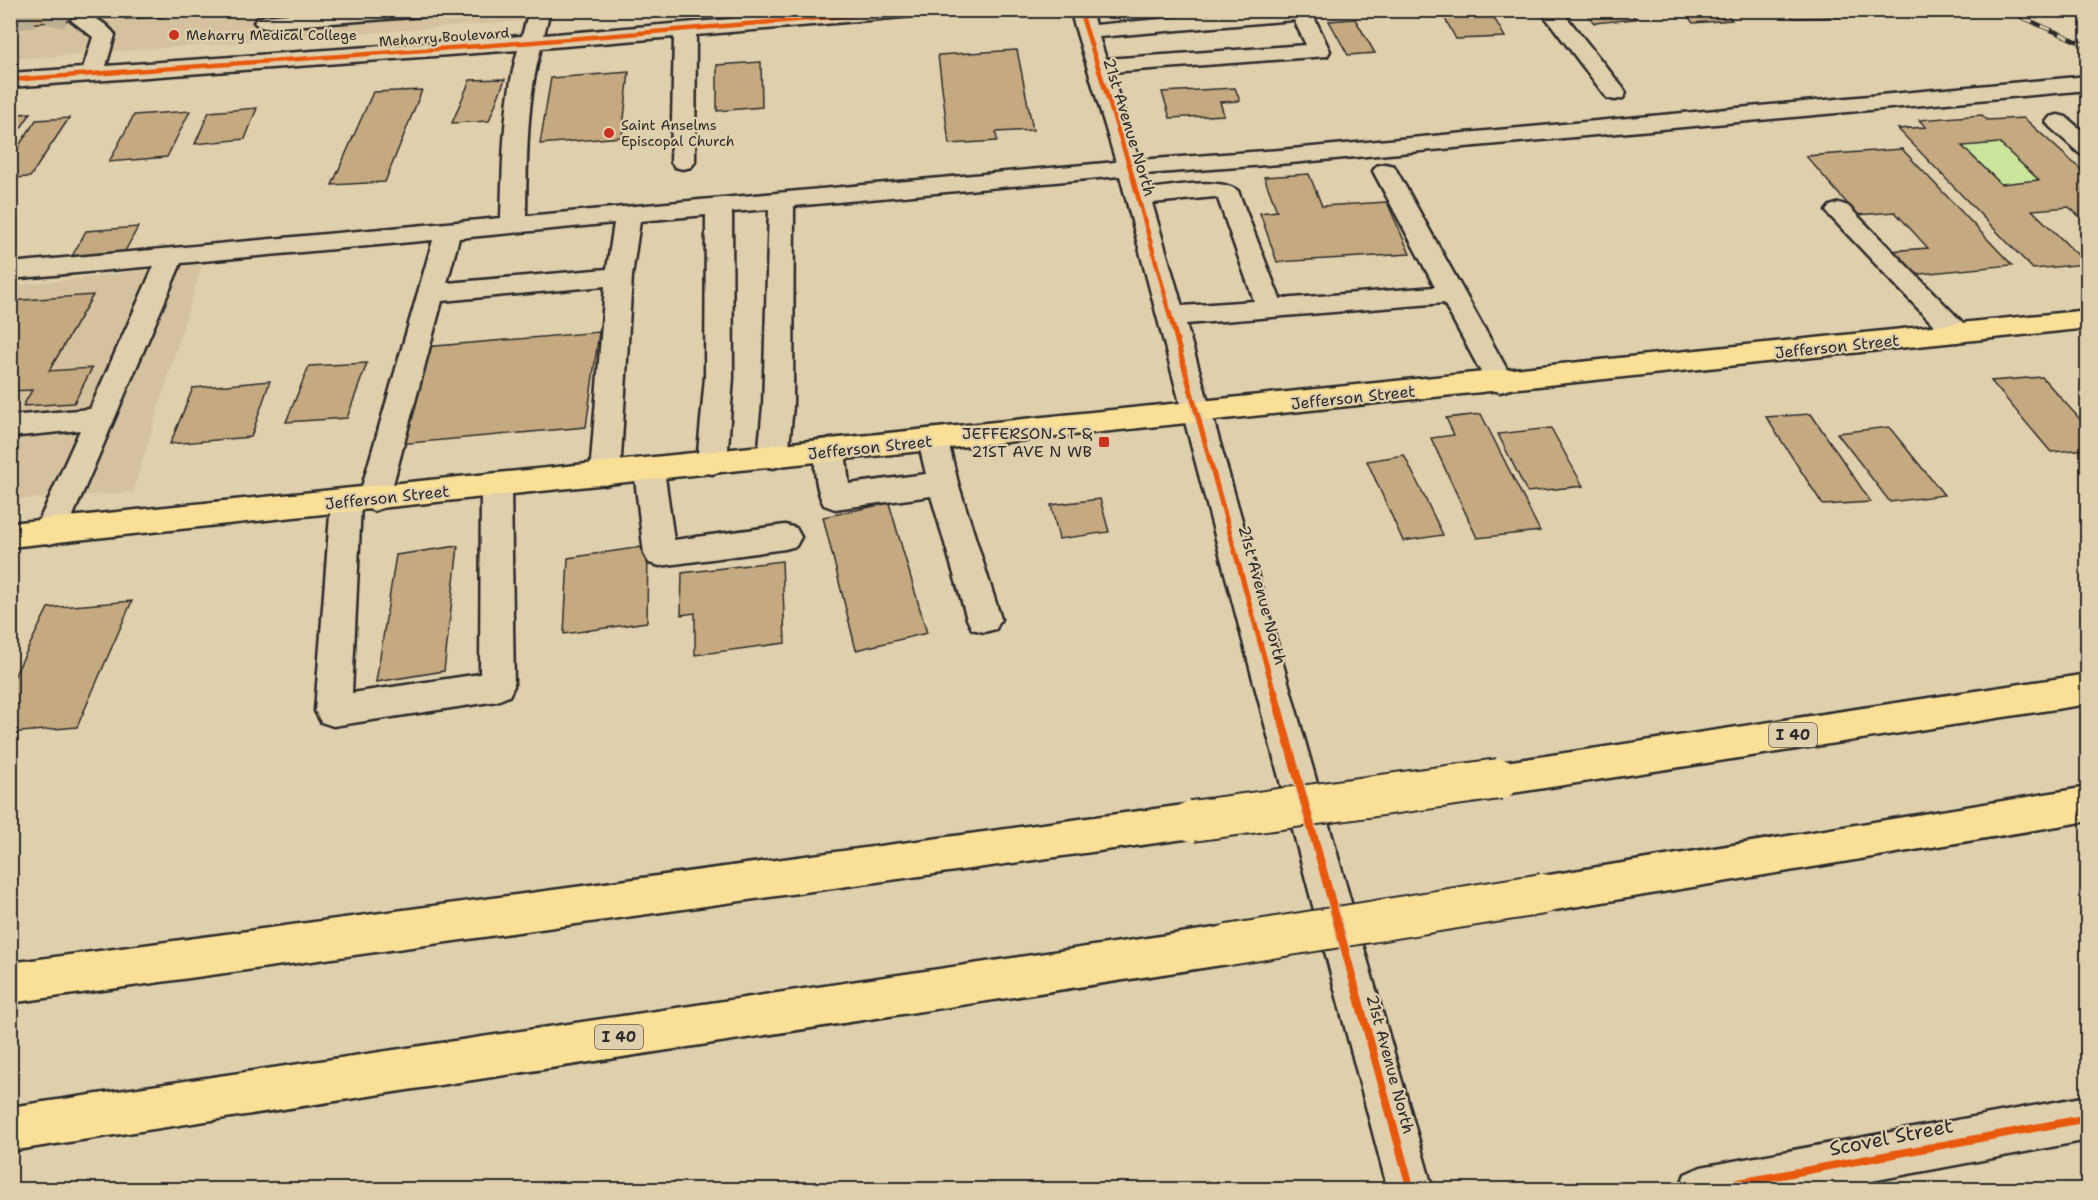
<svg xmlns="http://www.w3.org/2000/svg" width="2098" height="1200" viewBox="0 0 2098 1200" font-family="'Shantell Sans',sans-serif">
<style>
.built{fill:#d5c19d}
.green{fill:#cbe69c;stroke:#7b8864;stroke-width:1.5}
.building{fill:#c5a980;stroke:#2b2b2b;stroke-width:1.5;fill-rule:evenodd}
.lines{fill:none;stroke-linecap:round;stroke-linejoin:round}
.minor-tunnel{stroke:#bcae92;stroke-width:23;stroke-dasharray:23 12;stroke-linecap:butt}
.minor-casing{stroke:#2b2b2b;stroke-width:5}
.major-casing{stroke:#2b2b2b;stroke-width:5}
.highway-casing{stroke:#2b2b2b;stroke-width:5}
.minor{fill:#e0cfac;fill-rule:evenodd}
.major{fill:#fadf96;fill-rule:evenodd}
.highway{fill:#fadf96;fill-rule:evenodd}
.rail-casing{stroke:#2b2b2b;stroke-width:4.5}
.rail{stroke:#e0cfac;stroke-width:3;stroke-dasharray:10;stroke-linecap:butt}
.highway-bridge-casing{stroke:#2b2b2b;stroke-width:44;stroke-linecap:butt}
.highway-bridge{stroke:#fadf96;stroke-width:40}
.cycleway-far2-casing{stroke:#e0cfac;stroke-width:8}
.cycleway-far1-casing{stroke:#e0cfac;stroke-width:9}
.cycleway-casing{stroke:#e0cfac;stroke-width:11}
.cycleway-far2{stroke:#e8590c;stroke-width:4.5}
.cycleway-far1{stroke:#e8590c;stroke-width:5}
.cycleway{stroke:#e8590c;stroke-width:8}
.poi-dot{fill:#c8321e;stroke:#e0cfac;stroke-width:2}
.labels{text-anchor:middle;stroke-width:4.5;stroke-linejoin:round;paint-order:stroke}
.far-poi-label{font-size:14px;fill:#2b2b2b;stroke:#e0cfac;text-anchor:start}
.far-street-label{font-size:14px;fill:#2b2b2b;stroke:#e0cfac}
.shield{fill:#e0cfac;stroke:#615c52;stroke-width:1.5}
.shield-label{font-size:15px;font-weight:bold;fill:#2b2b2b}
.street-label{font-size:16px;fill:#2b2b2b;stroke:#e0cfac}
.poi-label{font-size:16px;fill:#2b2b2b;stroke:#e0cfac;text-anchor:end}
.near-street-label{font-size:20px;fill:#2b2b2b;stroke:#e0cfac}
</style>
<rect width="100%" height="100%" fill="#e0cfac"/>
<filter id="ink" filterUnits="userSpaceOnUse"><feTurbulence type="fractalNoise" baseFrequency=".0167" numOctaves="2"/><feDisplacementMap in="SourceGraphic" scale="12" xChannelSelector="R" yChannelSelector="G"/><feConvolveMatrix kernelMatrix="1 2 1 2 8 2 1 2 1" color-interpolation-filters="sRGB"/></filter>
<g filter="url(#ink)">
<!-- built -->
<g class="built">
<polygon points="11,11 665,11 11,59"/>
<polygon points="202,264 133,492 11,500 11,286"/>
</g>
<!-- green -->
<polygon class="green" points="1999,143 2039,180 2001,184 1962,146"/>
<!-- building -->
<g class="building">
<polygon points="10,10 168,10 165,17 126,19 122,17 10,25"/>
<polygon points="1584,10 1629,10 1636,19 1594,23"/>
<polygon points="1683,10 1723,10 1732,20 1693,23"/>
<polygon points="1786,10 1834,10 1840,17 1793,18"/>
<polygon points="1490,11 1505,37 1456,39 1442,13"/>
<polygon points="1355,19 1375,53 1348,55 1329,21"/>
<polygon points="1017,50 1033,130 996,132 997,141 949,144 938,55"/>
<polygon points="761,62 762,107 717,111 717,65"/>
<polygon points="629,72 622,137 540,144 551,78"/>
<polygon points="505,79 489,121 452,123 470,80"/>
<polygon points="1235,88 1240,101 1220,102 1224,115 1170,118 1162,92"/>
<polygon points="422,90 385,182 332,185 373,92"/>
<polygon points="257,108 245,139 195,144 209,112"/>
<polygon points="190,111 167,157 109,162 134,115"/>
<polygon points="31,113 10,144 10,115"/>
<path d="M1982,115L1987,120L2024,118L2088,176V224L2069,207L2032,210L2087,264L2033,269L1898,129L1926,127L1919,120ZM1999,143L2039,180L2001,184L1962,146Z"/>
<polygon points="69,118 30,177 10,178 10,159 36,120"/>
<polygon points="1902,149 2012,265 1910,275 1890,251 1928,248 1895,212 1857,215 1806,156"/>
<polygon points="1309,174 1322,206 1387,202 1410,254 1277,262 1260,213 1277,211 1264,177"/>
<polygon points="138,227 124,253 71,258 86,231"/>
<polygon points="93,295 49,371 92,368 74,403 23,406 32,390 10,391 10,301"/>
<polygon points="599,332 586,427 399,444 424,347"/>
<polygon points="367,363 347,418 286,422 309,366"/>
<polygon points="2042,377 2088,428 2088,449 2051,452 1991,381"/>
<polygon points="270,381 251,437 170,444 193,388"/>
<polygon points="1481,414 1540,531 1477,538 1431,438 1454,435 1446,418"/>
<polygon points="1811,414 1871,502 1823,505 1766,417"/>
<polygon points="1889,427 1944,495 1890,502 1837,433"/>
<polygon points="1551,428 1583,486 1527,492 1498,434"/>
<polygon points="1404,455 1443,535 1403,541 1367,461"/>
<polygon points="1100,499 1109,532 1059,539 1051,505"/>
<polygon points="889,503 927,633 856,650 823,517"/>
<polygon points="458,546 444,671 376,682 396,555"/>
<polygon points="648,546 647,622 564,634 568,558"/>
<polygon points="782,561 785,643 695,655 695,613 681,615 682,573"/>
<polygon points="132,601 77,727 10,733 10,685 48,608"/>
</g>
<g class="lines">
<!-- minor-tunnel -->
<polyline class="minor-tunnel" points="10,19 50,13 82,20"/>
<!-- minor casing -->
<g class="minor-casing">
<g id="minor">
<polygon points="335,10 436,10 433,14 426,16 265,28 258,26 254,22 258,18 265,16"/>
<path d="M529,10H550L544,35L834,10H925L922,14L915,16L696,35L695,162L691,167L683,169L675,167L671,162L674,37L541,48C526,102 527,160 526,216L1116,162L1070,10H1091L1095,25L1259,10H1311L1312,13L1330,51L1327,56L1111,72L1139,160L1280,150L2088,76V90L1280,164L1144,174L1148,189C1172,187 1219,176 1238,191L1280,299L1435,287L1373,171L1376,166L1385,164L1394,166L1514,382L1510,389L1500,392L1490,389L1444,303L1186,324L1433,1190H1388L1120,176L794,206L793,406L788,457L784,465L773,468L762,465L758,457L763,406L769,209L732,212L733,377L727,463L723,471L712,474L701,471L697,463L705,377L706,215L640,221L632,276L620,474L616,482L605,485L594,482L590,474L605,286L442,301L389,499L385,507L374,511L363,507L361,504L352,693L480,674L481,486L485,478L496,475L507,478L511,486L514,686L509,696L497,701L333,726L321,722L315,711L331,502L335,494L346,490L357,494L359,497L433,240L181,263L66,532L61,541L50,544L39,541L34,532L80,430L10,437V416L90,409L154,266L10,279V263L501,218C503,162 503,103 518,50L10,87V73L83,68L93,37L71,20L75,16C89,12 107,23 115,35L106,66L522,36ZM1294,20L1306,45L1106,59L1099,37ZM1215,197L1218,199L1254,301L1182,306L1152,203ZM614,223L607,269L447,283L459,238Z"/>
<polygon points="1540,10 1561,10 1623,88 1626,93 1623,98 1615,100 1607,98"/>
<polygon points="2058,115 2066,117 2088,136 2088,156 2080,154 2050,127 2046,122 2050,117"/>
<polygon points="1839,203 1848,206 1967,327 1971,333 1967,339 1957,342 1947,339 1830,216 1826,211 1830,206"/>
<path d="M933,430L944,433L948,441L958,483L1001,619L996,629L984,632L972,629L967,619L931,496L835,509L824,505C816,491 811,458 819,443L830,440L841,443L845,451L849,484L926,474L918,441L922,433Z"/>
<polygon points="649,459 660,462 664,470 674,540 785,525 796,528 801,537 796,546 785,549 660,566 649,563 644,554 634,470 638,462"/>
<polygon points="2088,1096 2088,1140 1824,1190 1679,1190 1685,1174 1701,1167"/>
</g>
</g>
<!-- major casing -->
<g class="major-casing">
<polygon id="major" points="2088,310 2088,328 10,547 10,523"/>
</g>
<!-- highway casing -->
<g class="highway-casing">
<g id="highway">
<polygon points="2088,674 2088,704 1499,795 1486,791 1481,779 1486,767 1499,763"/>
<polygon points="2088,787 2088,821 1543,912 1529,907 1523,894 1529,881 1543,876"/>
<polygon points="1192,804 1205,809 1211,821 1205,833 1192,838 10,1003 10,963"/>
<polygon points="1228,926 1242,931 1248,945 1242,959 1228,964 10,1151 10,1107"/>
</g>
</g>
<!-- minor -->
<use href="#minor" class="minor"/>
<!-- major -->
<use href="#major" class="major"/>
<!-- highway -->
<use href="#highway" class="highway"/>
<!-- rail casing -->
<g class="rail-casing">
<polyline id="rail" points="2005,10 2088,46"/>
</g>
<!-- rail -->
<use href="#rail" class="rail"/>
<!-- highway-bridge casing -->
<g class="highway-bridge-casing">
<g id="highway-bridge">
<polyline points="1192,821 1499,779"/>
<polyline points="1228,945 1543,894"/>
</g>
</g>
<!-- highway-bridge -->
<use href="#highway-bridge" class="highway-bridge"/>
<!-- cycleway-far2 casing -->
<g class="cycleway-far2-casing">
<g id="cycleway-far2">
<polyline points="1080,10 1130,168 1167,302"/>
<polyline points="10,80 533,42 915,10"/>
</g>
</g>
<!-- cycleway-far1 casing -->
<g class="cycleway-far1-casing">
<polyline id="cycleway-far1" points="1166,301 1274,693"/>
</g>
<!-- cycleway casing -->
<g class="cycleway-casing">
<g id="cycleway">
<polyline points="1274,692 1411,1190"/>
<polyline points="1701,1190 2088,1118"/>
</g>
</g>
<!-- cycleway-far2 -->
<use href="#cycleway-far2" class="cycleway-far2"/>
<!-- cycleway-far1 -->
<use href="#cycleway-far1" class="cycleway-far1"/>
<!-- cycleway -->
<use href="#cycleway" class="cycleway"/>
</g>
</g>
<!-- markers -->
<g class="poi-dot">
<circle cx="174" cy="35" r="6"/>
<circle cx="609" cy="133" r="6"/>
<rect x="1098" y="436" width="12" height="12" rx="3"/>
</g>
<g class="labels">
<!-- far-poi labels -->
<g class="far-poi-label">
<text x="186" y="40">Meharry Medical College</text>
<text x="621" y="130">Saint Anselms<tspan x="621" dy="16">Episcopal Church</tspan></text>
</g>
<!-- far-street labels -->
<g class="far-street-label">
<text transform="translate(444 37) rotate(-4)" y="5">Meharry Boulevard</text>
</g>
<!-- shield labels -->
<g class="shield">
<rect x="1769" y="723" width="48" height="24" rx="4.5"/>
<rect x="595" y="1025" width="48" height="24" rx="4.5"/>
</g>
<g class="shield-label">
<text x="1793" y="740">I 40</text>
<text x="619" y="1042">I 40</text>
</g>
<!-- street labels -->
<g class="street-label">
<text transform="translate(1130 127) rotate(73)" y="6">21st Avenue North</text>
<text transform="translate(1837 346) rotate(-6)" y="6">Jefferson Street</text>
<text transform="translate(1353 397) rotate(-6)" y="6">Jefferson Street</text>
<text transform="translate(870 447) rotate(-6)" y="6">Jefferson Street</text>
<text transform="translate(387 497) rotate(-6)" y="6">Jefferson Street</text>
<text transform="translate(1263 595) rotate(75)" y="6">21st Avenue North</text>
<text transform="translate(1391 1064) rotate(75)" y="6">21st Avenue North</text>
</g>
<!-- poi labels -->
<g class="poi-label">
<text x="1092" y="439">JEFFERSON ST &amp;<tspan x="1092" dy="18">21ST AVE N WB</tspan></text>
</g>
<!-- near-street labels -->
<g class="near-street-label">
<text transform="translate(1891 1137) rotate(-11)" y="7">Scovel Street</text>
</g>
</g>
<!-- margin -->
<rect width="2098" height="1200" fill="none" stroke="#e0cfac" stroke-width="36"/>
<rect x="18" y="18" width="2062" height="1164" fill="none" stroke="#2b2b2b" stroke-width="2" filter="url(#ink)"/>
</svg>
